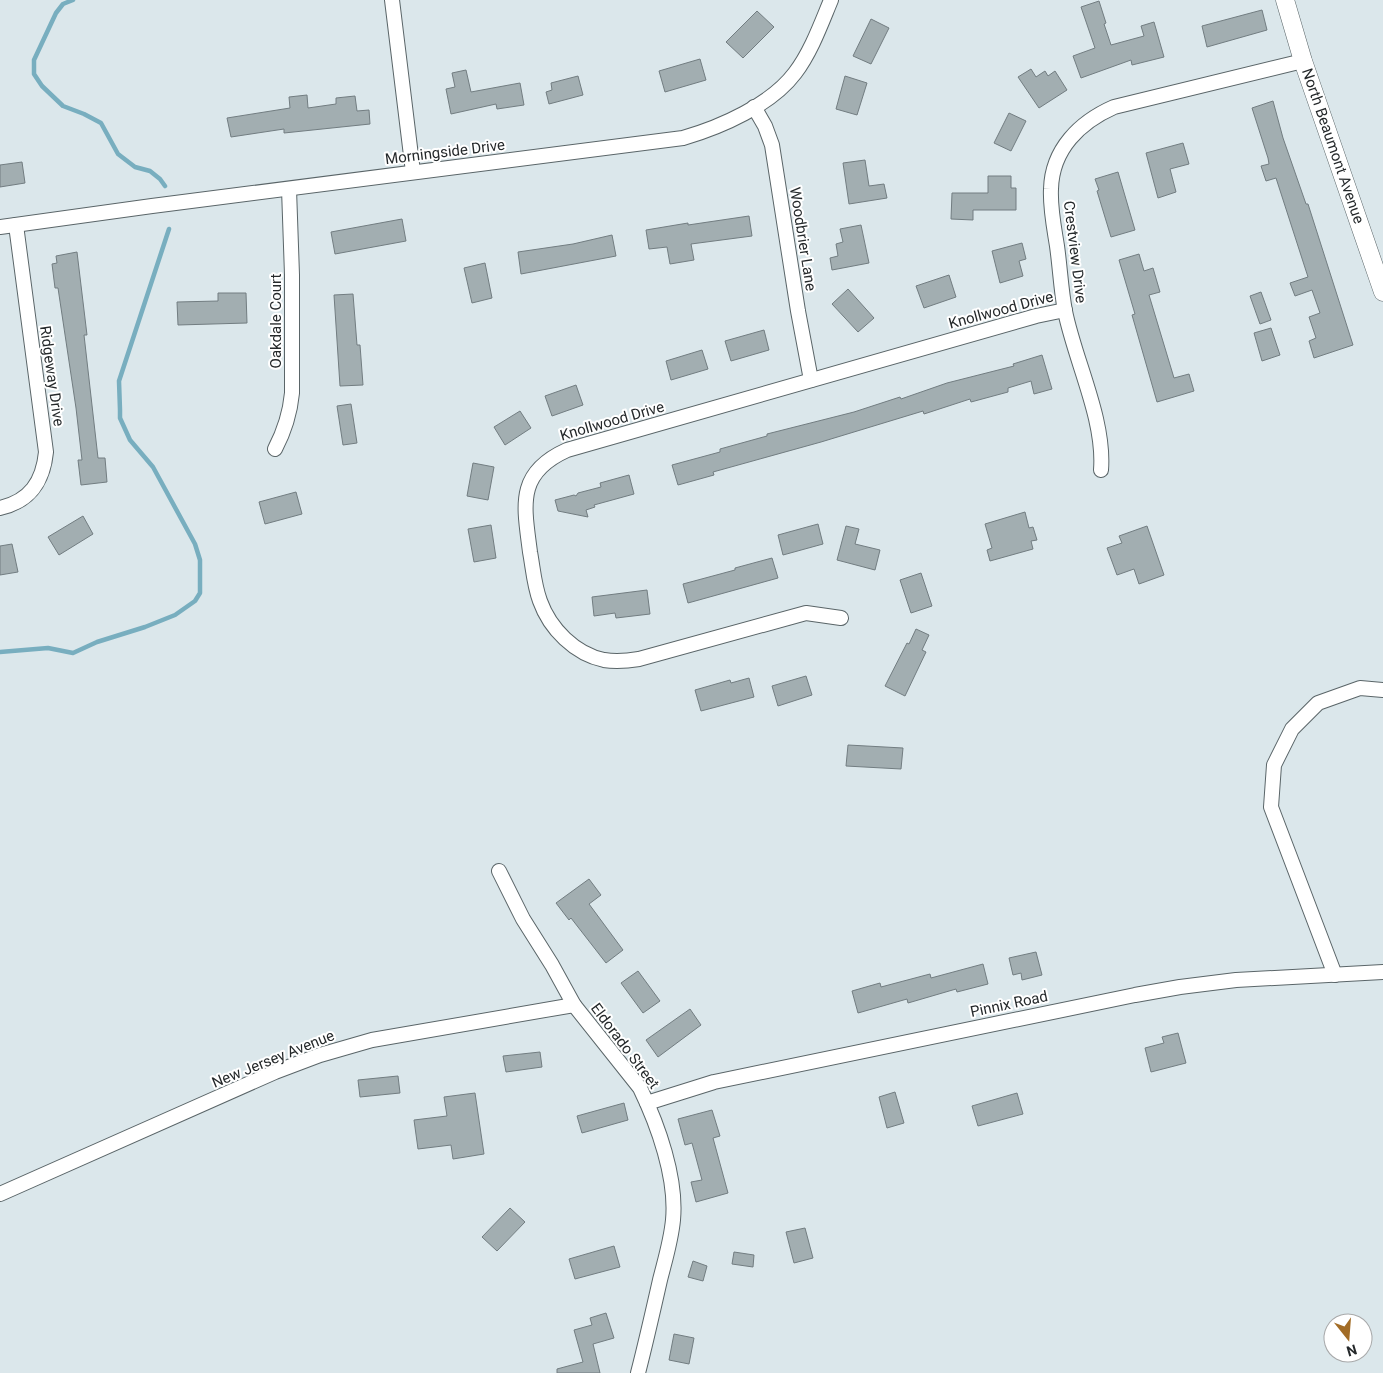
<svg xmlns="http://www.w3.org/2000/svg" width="1383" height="1373" viewBox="0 0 1383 1373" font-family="Roboto,sans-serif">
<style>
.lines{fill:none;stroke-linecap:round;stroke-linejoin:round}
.stream{stroke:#78aebf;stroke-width:4.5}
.building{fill:#a2aeb1;stroke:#727d81}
.minor-casing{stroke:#5a6568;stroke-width:16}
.tertiary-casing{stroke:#5a6568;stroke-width:19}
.minor{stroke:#fff;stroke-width:14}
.tertiary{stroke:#fff;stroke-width:18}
.labels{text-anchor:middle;stroke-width:4;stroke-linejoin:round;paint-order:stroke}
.street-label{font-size:15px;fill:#25292b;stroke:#fff}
</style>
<rect width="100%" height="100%" fill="#dbe7eb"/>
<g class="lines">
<!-- stream -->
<g class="stream">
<polyline points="73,0 63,4 56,13 34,60 34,74 42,86 63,106 84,114 101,123 118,154 135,167 150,171 160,179 165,186"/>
<polyline points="0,652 48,648 73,653 97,642 145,627 175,615 195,601 200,593 200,560 195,544 153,467 130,440 120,418 120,410 119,381 169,229"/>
</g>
</g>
<!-- building -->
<g class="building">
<polygon points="1099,1 1106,23 1104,24 1111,45 1144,36 1141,26 1154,22 1164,57 1132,65 1131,60 1081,78 1073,56 1095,48 1081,7"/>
<polygon points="1262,10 1267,30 1207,47 1202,26"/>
<polygon points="757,11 774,27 743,58 726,42"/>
<polygon points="871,19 889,28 871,64 853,56"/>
<polygon points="700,59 706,80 665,92 659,71"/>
<polygon points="1031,69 1036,77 1045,71 1048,76 1055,71 1067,90 1039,108 1018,77"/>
<polygon points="466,70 471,92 520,83 524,105 497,109 496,104 451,114 446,89 455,87 452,73"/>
<polygon points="578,76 583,95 549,104 546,92 552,90 551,83"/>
<polygon points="845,76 867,83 857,115 836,109"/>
<polygon points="307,95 308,108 336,104 336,98 355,96 357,111 369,110 370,124 284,133 284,129 231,137 227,118 290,108 289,97"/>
<polygon points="1273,101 1283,138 1306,204 1308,204 1353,345 1314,358 1309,341 1316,338 1309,317 1320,313 1312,290 1295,296 1290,283 1308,277 1276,178 1266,181 1261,166 1269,164 1268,158 1252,108"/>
<polygon points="1009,113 1026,121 1011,151 994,143"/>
<polygon points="1183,143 1189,164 1170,169 1176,192 1158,198 1146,153"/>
<polygon points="865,160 869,186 884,184 887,198 849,204 843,163"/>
<polygon points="22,162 25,183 0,187 0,165"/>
<polygon points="1118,172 1135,230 1111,237 1097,191 1099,190 1095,179"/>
<polygon points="988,176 1011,176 1011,188 1016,188 1016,210 973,210 973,220 951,219 952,193 988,193"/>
<polygon points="749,216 752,236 691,244 694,260 670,264 667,247 649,249 646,230 688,223 688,225"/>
<polygon points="402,219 406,241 335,254 331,232"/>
<polygon points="861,225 869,263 832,270 830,258 838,256 836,244 843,242 840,229"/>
<polygon points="612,235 616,256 521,274 518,252 573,244"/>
<polygon points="1022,243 1026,259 1019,261 1023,276 1000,283 992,251"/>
<polygon points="77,252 87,335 84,335 98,458 105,458 107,482 81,485 78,460 82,460 76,408 58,288 55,288 52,264 57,263 56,256"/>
<polygon points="1139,254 1144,271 1153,268 1160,292 1149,295 1174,378 1189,374 1194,391 1157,402 1132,315 1135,314 1119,260"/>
<polygon points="485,263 492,298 472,303 464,268"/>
<polygon points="949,275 956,297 924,308 916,286"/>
<polygon points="848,289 874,318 858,332 832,304"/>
<polygon points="1261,292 1271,320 1260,324 1250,296"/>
<polygon points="218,293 246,293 247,323 178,325 177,302 218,301"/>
<polygon points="353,294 357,345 360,345 363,385 340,386 334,295"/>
<polygon points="1271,328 1280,355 1262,361 1254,333"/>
<polygon points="764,330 769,350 731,361 725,341"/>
<polygon points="702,350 708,369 671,380 666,361"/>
<polygon points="1042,355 1052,389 1034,394 1031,381 1008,388 1008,392 971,402 970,399 924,414 923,411 821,442 713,472 714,475 678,485 672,465 720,452 720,449 767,436 767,434 854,412 900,397 901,399 947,383 1014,366 1013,364"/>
<polygon points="576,385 583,405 552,416 545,396"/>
<polygon points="351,404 357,443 343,445 337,406"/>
<polygon points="520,411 531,428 505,445 494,427"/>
<polygon points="473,463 494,467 488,500 467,496"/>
<polygon points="629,475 634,494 594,505 595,507 586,510 588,517 558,511 555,500 574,495 576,496 578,493 601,487 600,483"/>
<polygon points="296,492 302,514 265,524 259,502"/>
<polygon points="1025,512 1029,528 1033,527 1037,540 1031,541 1033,549 990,561 987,550 992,548 985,524"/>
<polygon points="83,516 93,534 59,555 48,537"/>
<polygon points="818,524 823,544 783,555 778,535"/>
<polygon points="491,525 496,558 474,562 468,529"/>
<polygon points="846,526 859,529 855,544 880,550 875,570 837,560"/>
<polygon points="1147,526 1164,575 1139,584 1134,569 1117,575 1107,548 1122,543 1119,536"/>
<polygon points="12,544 18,572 0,575 0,546"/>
<polygon points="772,558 778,578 688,603 683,584 735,570 735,568"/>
<polygon points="921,573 932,606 911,613 900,580"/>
<polygon points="647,590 650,614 616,618 615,613 594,616 592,597"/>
<polygon points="916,629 929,635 922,650 926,652 905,696 885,686 907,643 909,644"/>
<polygon points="806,676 812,695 778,706 772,686"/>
<polygon points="749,678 754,697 701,711 695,690 730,680 731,683"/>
<polygon points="848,745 903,748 901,769 846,766"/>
<polygon points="589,879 601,895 589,904 623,950 606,963 571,918 569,920 556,903"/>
<polygon points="1036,952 1042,975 1022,980 1021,973 1013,975 1009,958"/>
<polygon points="983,964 988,984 957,992 956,989 908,1003 907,999 858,1013 852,991 880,983 881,987 930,974 931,978"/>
<polygon points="638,971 660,1001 643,1013 621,983"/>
<polygon points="690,1009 701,1025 658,1057 646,1040"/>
<polygon points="1178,1033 1186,1063 1151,1072 1145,1048 1164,1043 1162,1037"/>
<polygon points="540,1052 542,1067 506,1072 503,1056"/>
<polygon points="398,1076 400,1093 360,1097 358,1080"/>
<polygon points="895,1092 904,1123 887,1128 879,1097"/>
<polygon points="475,1093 484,1154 453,1159 451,1145 418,1149 414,1120 447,1116 444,1097"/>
<polygon points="1017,1093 1023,1114 978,1126 972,1106"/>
<polygon points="624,1103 628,1120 582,1133 577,1116"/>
<polygon points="712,1110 720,1136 713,1138 728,1193 696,1202 691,1182 702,1180 692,1143 685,1145 678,1119"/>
<polygon points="510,1208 525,1222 497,1251 482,1237"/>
<polygon points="805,1228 813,1258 794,1263 786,1232"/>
<polygon points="614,1246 620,1267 575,1279 569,1259"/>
<polygon points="734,1252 754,1255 753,1267 732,1264"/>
<polygon points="693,1261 707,1266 703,1281 688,1277"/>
<polygon points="606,1313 614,1338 593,1344 600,1373 557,1373 557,1369 583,1362 574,1330 592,1325 590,1318"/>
<polygon points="674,1334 694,1338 689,1364 669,1360"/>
</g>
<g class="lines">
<!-- minor casing -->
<g class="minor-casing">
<g id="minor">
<polyline points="392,0 413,172"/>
<polyline points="754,107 765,126 772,145 798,311 811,380"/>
<path d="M0,227L152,206L683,138C721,127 771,105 795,73C811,52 821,24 831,0"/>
<path d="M275,449C285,430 290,414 292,393V275L289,189"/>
<path d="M1101,470C1105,419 1075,361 1065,311C1061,290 1060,267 1057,246C1054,227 1050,208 1051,189C1052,149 1080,122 1114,107L1303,61"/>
<path d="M0,508C30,501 43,482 46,452L16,225"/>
<path d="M841,618L806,613L639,659C627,661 616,662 604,660C575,654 550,629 540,601C534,585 533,568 530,552C524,505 516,473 567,450L1036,316L1065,310"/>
<path d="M499,871L523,919L552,965L574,1005L640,1088C658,1125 677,1178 673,1220C671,1241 665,1260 660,1280C653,1311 646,1342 638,1373"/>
<polyline points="1335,975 1271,807 1274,765 1292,729 1318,703 1360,688 1383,690"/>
<polyline points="647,1103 714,1082 1135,995 1180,987 1236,980 1383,972"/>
<polyline points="0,1194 275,1072 320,1055 372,1040 574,1005"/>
</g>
</g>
<!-- tertiary casing -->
<g class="tertiary-casing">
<polyline id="tertiary" points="1285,0 1303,61 1383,292"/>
</g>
<!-- minor -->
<use href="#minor" class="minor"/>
<!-- tertiary -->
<use href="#tertiary" class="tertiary"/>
</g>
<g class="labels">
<!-- street labels -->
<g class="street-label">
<text transform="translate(1333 146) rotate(71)" y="5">North Beaumont Avenue</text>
<text transform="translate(445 152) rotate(-7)" y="5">Morningside Drive</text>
<text transform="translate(803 239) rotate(81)" y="5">Woodbrier Lane</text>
<text transform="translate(1075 252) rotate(83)" y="5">Crestview Drive</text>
<text transform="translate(1001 310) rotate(-15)" y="5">Knollwood Drive</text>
<text transform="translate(276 321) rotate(-90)" y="5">Oakdale Court</text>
<text transform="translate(52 376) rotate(82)" y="5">Ridgeway Drive</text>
<text transform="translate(612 421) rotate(-16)" y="5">Knollwood Drive</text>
<text transform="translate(1009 1004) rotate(-12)" y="5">Pinnix Road</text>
<text transform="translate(625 1046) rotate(53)" y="5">Eldorado Street</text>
<text transform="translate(273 1059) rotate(-22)" y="5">New Jersey Avenue</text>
</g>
</g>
<!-- north arrow -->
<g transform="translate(1348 1338) rotate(163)"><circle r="24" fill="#ffffff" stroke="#a8a9aa"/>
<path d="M0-4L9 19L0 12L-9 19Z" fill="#a26c26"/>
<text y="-8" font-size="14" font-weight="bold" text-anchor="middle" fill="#25292b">N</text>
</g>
</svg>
